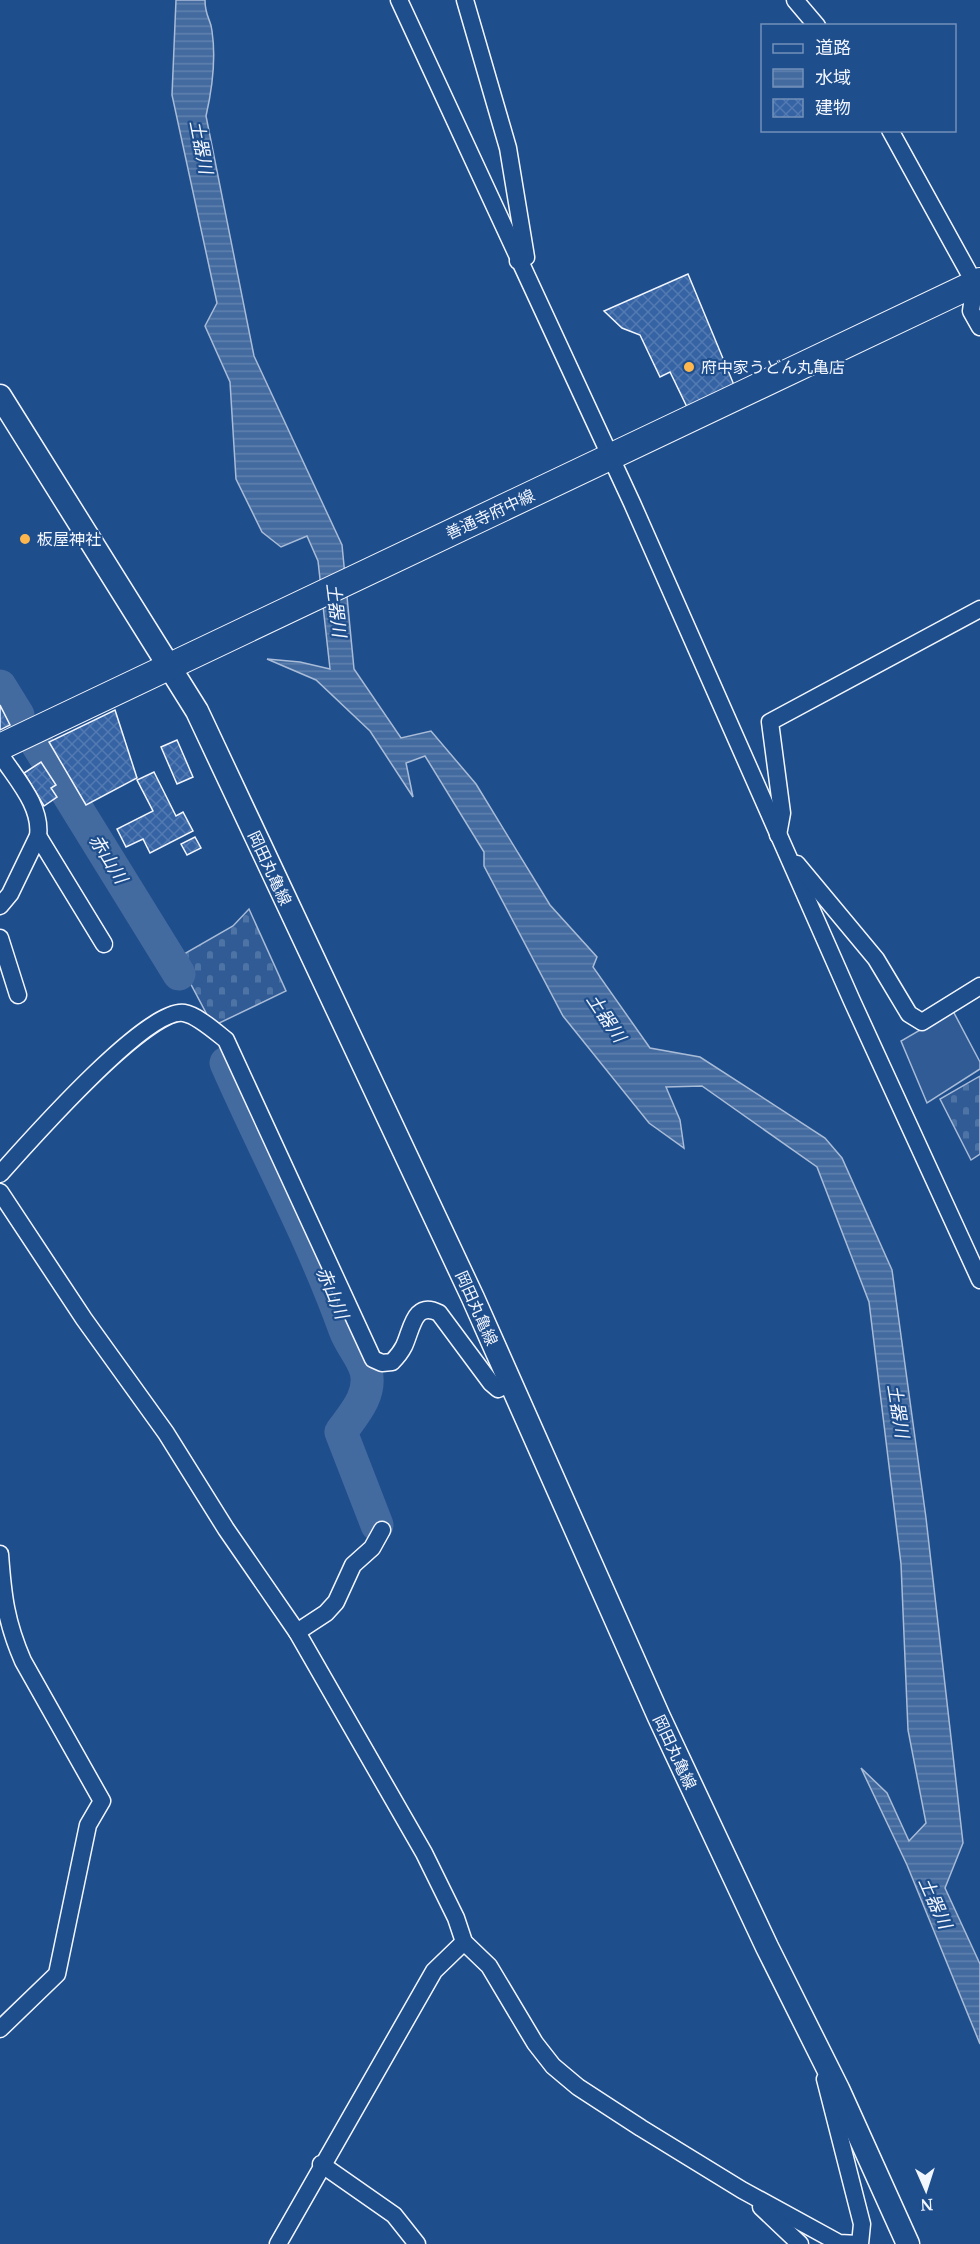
<svg xmlns="http://www.w3.org/2000/svg" width="980" height="2244" viewBox="0 0 980 2244" font-family="'Noto Serif','Noto Sans JP',serif">
<style>
.cemetery{fill:url(#cemetery-stones);stroke:#a8bbd7;stroke-width:1.5}
.park{fill:#305b95;stroke:#a8bbd7;stroke-width:1.5}
.water{fill:url(#water-rules);stroke:#a8bbd7;stroke-width:1.5}
.lines{fill:none;stroke-linecap:round;stroke-linejoin:round}
.river{stroke:#446ba0;stroke-width:33}
.building{fill:url(#building-cross-hatch);stroke:#f2f6ff;stroke-width:1.5}
.minor-casing{stroke:#f2f6ff;stroke-width:19}
.secondary-casing{stroke:#f2f6ff;stroke-width:25}
.primary-casing{stroke:#f2f6ff;stroke-width:28}
.minor{stroke:#1f4e8c;stroke-width:16}
.secondary{stroke:#1f4e8c;stroke-width:22}
.primary{stroke:#1f4e8c;stroke-width:26}
.poi-dot{fill:#ffb74d;stroke:#1f4e8c;stroke-width:2}
.labels{text-anchor:middle;stroke-width:4.5;stroke-linejoin:round;paint-order:stroke}
.poi-label{font-size:16px;fill:#f2f6ff;stroke:#1f4e8c;text-anchor:start}
.street-label{font-size:16px;fill:#f2f6ff;stroke:#1f4e8c}
.water-label{font-size:18px;font-style:italic;fill:#f2f6ff;stroke:#1f4e8c}
</style>
<defs>
<pattern id="cemetery-stones" width="16" height="16" patternUnits="userSpaceOnUse" patternTransform="scale(1.5)"><rect width="16" height="16" fill="#305b95"/><path d="M2 7V4a2 2 0 0 1 4 0v3zM10 15v-3a2 2 0 0 1 4 0v3z" fill="#4e73a5"/></pattern>
<pattern id="water-rules" width="6" height="5" patternUnits="userSpaceOnUse" patternTransform="scale(1.5)"><rect width="6" height="5" fill="#446ba0"/><path d="M0 2.5h6" fill="none" stroke="#5f81ae"/></pattern>
<pattern id="building-cross-hatch" width="8" height="8" patternUnits="userSpaceOnUse" patternTransform="scale(1.5)"><rect width="8" height="8" fill="#3563a3"/><path d="M0 0l8 8M0 8l8-8" fill="none" stroke="#537ab1"/></pattern>
</defs>
<rect width="100%" height="100%" fill="#1f4e8c"/>
<!-- cemetery -->
<g class="cemetery">
<polygon points="249,909 286,991 213,1026 177,958 233,926"/>
<polygon points="980,1076 980,1154 971,1160 940,1099"/>
</g>
<!-- park -->
<polygon class="park" points="953,1011 980,1062 980,1069 927,1103 901,1041"/>
<!-- water -->
<path class="water" d="M176,0H205C205,17 211,19 212,31C216,58 212,90 206,116L254,356L342,545L354,669L401,738L431,731L476,784L550,905L597,957L593,967L650,1048L700,1057L825,1138L842,1158L892,1270L926,1518L963,1843L945,1888L980,1964V2044L907,1865L861,1768L887,1793L909,1841L926,1823L908,1730L901,1564L869,1302L817,1167L702,1086L666,1087L680,1120L684,1148L649,1123L563,1016L484,866V852L425,756L406,763L413,797L370,731L316,680L267,659L300,662L330,669L318,561L307,536L281,547L262,532L236,479L230,382L205,326L217,303L172,95Z"/>
<g class="lines">
<!-- river -->
<g class="river">
<polyline points="0,686 18,715"/>
<polyline points="37,744 179,974"/>
<path d="M226,1063C265,1152 312,1238 345,1330C350,1344 362,1357 366,1371C372,1395 354,1414 341,1432L377,1525"/>
</g>
</g>
<!-- building -->
<g class="building">
<polygon points="688,274 734,385 687,407 670,372 660,377 640,335 622,328 604,311"/>
<polygon points="0,705 10,725 0,730"/>
<polygon points="115,710 137,778 86,805 49,742"/>
<polygon points="177,740 193,777 177,784 161,747"/>
<polygon points="41,762 56,785 51,788 57,797 44,806 24,773"/>
<polygon points="154,772 176,816 183,812 193,831 150,853 143,839 126,847 117,829 153,811 137,780"/>
<polygon points="195,837 201,848 187,855 181,844"/>
</g>
<g class="lines">
<!-- minor casing -->
<g class="minor-casing">
<g id="minor">
<polyline points="399,0 632,503 852,1001 980,1280"/>
<polyline points="465,0 508,148 526,257 518,261"/>
<polyline points="795,0 817,26"/>
<polyline points="890,130 975,284 971,311 980,327"/>
<path d="M0,754C16,779 42,806 38,836L10,894L0,906"/>
<polyline points="778,835 782,813 770,722 980,609"/>
<polyline points="38,836 104,944"/>
<polyline points="797,864 876,959 909,1014 922,1022 980,986"/>
<polyline points="0,938 18,995"/>
<path d="M0,1174C27,1144 147,1007 184,1013C197,1015 216,1032 226,1040L373,1359L382,1363L392,1362C397,1357 401,1352 404,1346C412,1329 414,1300 439,1313L491,1383L498,1389L510,1383"/>
<polyline points="0,1192 84,1319 166,1433 226,1529 297,1632 424,1853 456,1918 464,1942 489,1966 535,2043 553,2066 578,2087 641,2128 742,2190 839,2243 859,2244"/>
<path d="M0,1554C3,1596 6,1622 23,1661L102,1801L88,1825L57,1974L0,2029"/>
<polyline points="297,1632 326,1613 336,1602 353,1565 372,1548 382,1530"/>
<polyline points="825,2079 862,2224 860,2244"/>
<polyline points="321,2164 394,2215 417,2244"/>
<polyline points="761,2207 800,2244"/>
<polyline points="278,2244 434,1971 464,1942"/>
</g>
</g>
<!-- secondary casing -->
<g class="secondary-casing">
<polyline id="secondary" points="0,396 197,711 473,1298 659,1717 767,1947 838,2089 908,2244"/>
</g>
<!-- primary casing -->
<g class="primary-casing">
<polyline id="primary" points="0,747 980,281"/>
</g>
<!-- minor -->
<use href="#minor" class="minor"/>
<!-- secondary -->
<use href="#secondary" class="secondary"/>
<!-- primary -->
<use href="#primary" class="primary"/>
</g>
<!-- markers -->
<g class="poi-dot">
<circle cx="689" cy="367" r="6"/>
<circle cx="25" cy="539" r="6"/>
</g>
<g class="labels">
<!-- poi labels -->
<g class="poi-label">
<text x="701" y="373">府中家うどん丸亀店</text>
<text x="37" y="545">板屋神社</text>
</g>
<!-- street labels -->
<g class="street-label">
<text transform="translate(490 514) rotate(-25)" y="6">善通寺府中線</text>
<text transform="translate(270 868) rotate(65)" y="6">岡田丸亀線</text>
<text transform="translate(477 1308) rotate(66)" y="6">岡田丸亀線</text>
<text transform="translate(675 1752) rotate(65)" y="6">岡田丸亀線</text>
</g>
<!-- water labels -->
<g class="water-label">
<text transform="translate(201 147) rotate(79)" y="6">土器川</text>
<text transform="translate(336 610) rotate(83)" y="6">土器川</text>
<text transform="translate(108 859) rotate(58)" y="6">赤山川</text>
<text transform="translate(606 1018) rotate(56)" y="6">土器川</text>
<text transform="translate(332 1293) rotate(67)" y="6">赤山川</text>
<text transform="translate(898 1411) rotate(81)" y="6">土器川</text>
<text transform="translate(935 1903) rotate(66)" y="6">土器川</text>
</g>
</g>
<!-- legend -->
<rect x="761" y="24" width="195" height="108" fill="#1f4e8c" stroke="#7391ba" stroke-width="1.5"/>
<rect x="773" y="44" width="30" height="9" fill="#1f4e8c" stroke="#7391ba" stroke-width="1.5"/>
<text x="815" y="54" font-size="18" fill="#f2f6ff">道路</text>
<rect x="773" y="69" width="30" height="18" fill="url(#water-rules)" stroke="#7391ba" stroke-width="1.5"/>
<text x="815" y="84" font-size="18" fill="#f2f6ff">水域</text>
<rect x="773" y="99" width="30" height="18" fill="url(#building-cross-hatch)" stroke="#7391ba" stroke-width="1.5"/>
<text x="815" y="114" font-size="18" fill="#f2f6ff">建物</text>
<!-- north arrow -->
<g transform="translate(926 2190) rotate(177)" stroke="#1f4e8c" stroke-width="4.5" paint-order="stroke">
<path d="M0-4.5L10 22L0 15L-10 22Z" fill="#f2f6ff"/>
<text y="-9" font-size="16" font-weight="bold" text-anchor="middle" fill="#f2f6ff">N</text>
</g>
</svg>
